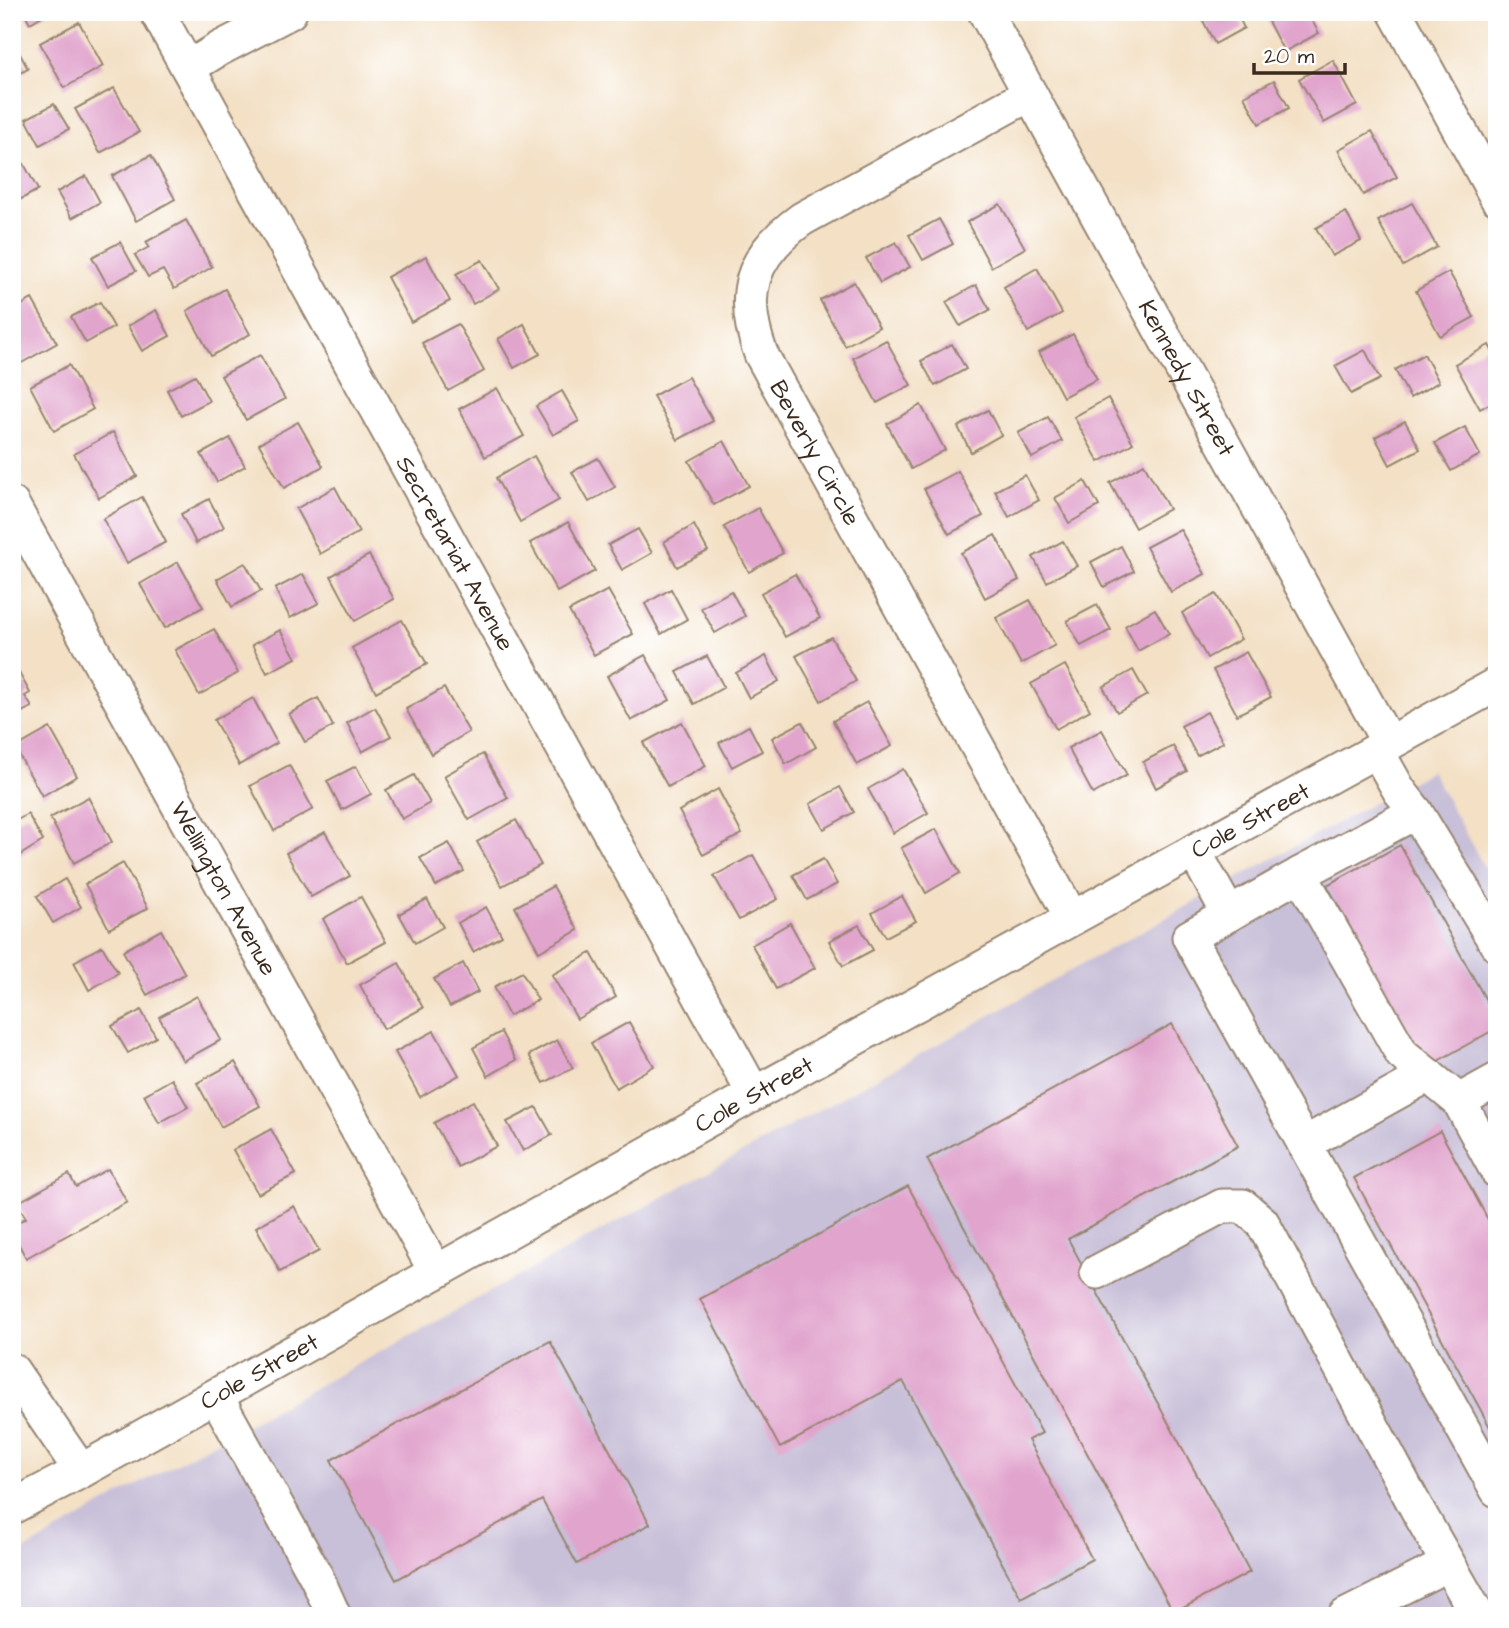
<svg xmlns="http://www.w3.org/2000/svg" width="1509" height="1628" viewBox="0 0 1509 1628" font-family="'Architects Daughter',sans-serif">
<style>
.industrial{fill:#c8bfd8}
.building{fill:#e1a4cd}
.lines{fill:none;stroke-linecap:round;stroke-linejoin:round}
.minor-casing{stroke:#978572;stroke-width:37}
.minor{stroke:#fff;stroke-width:33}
.labels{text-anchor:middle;stroke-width:5;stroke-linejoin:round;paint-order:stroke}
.street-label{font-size:24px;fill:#3b2a1e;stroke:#fff}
</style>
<rect width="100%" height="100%" fill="#fff"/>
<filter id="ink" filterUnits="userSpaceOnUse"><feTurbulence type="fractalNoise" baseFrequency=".0143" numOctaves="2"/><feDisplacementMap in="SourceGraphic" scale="14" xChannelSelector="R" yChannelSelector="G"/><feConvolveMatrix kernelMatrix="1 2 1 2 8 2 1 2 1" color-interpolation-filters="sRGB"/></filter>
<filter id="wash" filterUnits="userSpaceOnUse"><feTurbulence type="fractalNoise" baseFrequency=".00686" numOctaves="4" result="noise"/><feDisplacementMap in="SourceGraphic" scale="28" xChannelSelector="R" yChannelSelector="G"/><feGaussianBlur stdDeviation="1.57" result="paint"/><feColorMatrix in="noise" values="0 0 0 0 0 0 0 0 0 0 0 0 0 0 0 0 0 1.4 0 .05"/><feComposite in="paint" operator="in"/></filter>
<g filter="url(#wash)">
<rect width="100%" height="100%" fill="#f3e0c5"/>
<!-- industrial -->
<polygon class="industrial" points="1431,771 1497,890 1497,1616 12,1615 12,1558 117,1496 630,1215"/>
<g id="blocks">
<!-- building -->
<g class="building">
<polygon points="24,12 49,12 30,23"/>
<polygon points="1205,12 1236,12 1244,28 1215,44 1200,15"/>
<polygon points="1263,12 1307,12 1319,33 1284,52"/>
<polygon points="79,22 103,66 64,88 40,43"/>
<polygon points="12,39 28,69 12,77"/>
<polygon points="1333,60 1357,105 1324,123 1299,79"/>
<polygon points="1274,80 1289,108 1259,124 1244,96"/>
<polygon points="114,88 139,132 100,153 75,109"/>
<polygon points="54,104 69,129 40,145 26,119"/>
<polygon points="1372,131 1397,177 1363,195 1338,150"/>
<polygon points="151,155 175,199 136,221 112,176"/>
<polygon points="24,164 38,190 12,204 12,170"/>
<polygon points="86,176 100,202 72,218 57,192"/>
<polygon points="1412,203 1437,247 1403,266 1378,221"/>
<polygon points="1000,204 1025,248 991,267 967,222"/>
<polygon points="1346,212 1361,241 1332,256 1316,228"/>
<polygon points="939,219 953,244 923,260 909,235"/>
<polygon points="186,220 212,267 174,289 163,270 148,277 135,255 149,247 146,242"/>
<polygon points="120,242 136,271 108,286 92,257"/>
<polygon points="896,242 910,267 880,283 866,258"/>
<polygon points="426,256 450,301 411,322 387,277"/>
<polygon points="482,260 499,289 473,304 456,274"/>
<polygon points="1037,268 1062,313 1028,332 1004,287"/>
<polygon points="1449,272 1474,317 1440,336 1416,291"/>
<polygon points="854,282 879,327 845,346 820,300"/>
<polygon points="976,285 990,310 960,326 946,302"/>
<polygon points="225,289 250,334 211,356 187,311"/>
<polygon points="32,299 57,343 18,365 12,354 12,310"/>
<polygon points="100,302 114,327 86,343 71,317"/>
<polygon points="156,310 170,336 142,351 128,326"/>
<polygon points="458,324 484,371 448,391 422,343"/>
<polygon points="524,324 540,354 514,368 498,339"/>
<polygon points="1073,334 1097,379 1063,397 1039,352"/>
<polygon points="886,340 911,385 877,403 853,358"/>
<polygon points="952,344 966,369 935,386 921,361"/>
<polygon points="1489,345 1497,359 1497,400 1480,409 1455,364"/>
<polygon points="1365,350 1380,379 1351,394 1335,366"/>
<polygon points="1424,354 1439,382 1410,398 1395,370"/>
<polygon points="260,355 285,399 246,420 221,376"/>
<polygon points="69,365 93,409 54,431 30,386"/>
<polygon points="195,375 209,401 181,416 167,390"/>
<polygon points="688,377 713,421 678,440 653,396"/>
<polygon points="497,388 524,436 485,457 459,409"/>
<polygon points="562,391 579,421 553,435 536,406"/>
<polygon points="1108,398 1133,443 1099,462 1074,417"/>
<polygon points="921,405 945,450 911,469 887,424"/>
<polygon points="988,410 1001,435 971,452 958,427"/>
<polygon points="1048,417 1062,441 1032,458 1018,433"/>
<polygon points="1405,421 1420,449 1390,465 1375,437"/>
<polygon points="298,422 323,466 284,488 259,444"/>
<polygon points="1465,427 1480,455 1451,471 1435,443"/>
<polygon points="113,432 137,476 99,498 74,454"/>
<polygon points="230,438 245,466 217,482 201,454"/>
<polygon points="724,441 749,486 714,505 689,461"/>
<polygon points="534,456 559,500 520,522 496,478"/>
<polygon points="598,458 615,487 589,502 572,472"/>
<polygon points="1144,464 1169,509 1135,528 1110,483"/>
<polygon points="958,471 983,516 949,534 924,489"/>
<polygon points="1025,475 1039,500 1009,517 995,491"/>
<polygon points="1085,481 1099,506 1069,523 1055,498"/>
<polygon points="335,487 359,532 320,554 296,509"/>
<polygon points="142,497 166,542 127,563 103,519"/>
<polygon points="209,499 224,527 196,543 181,514"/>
<polygon points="758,508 783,553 749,572 724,527"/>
<polygon points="568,522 595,571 557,592 530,543"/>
<polygon points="694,525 708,551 677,567 664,542"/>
<polygon points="638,529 652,553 622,570 608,545"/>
<polygon points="1180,529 1205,574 1171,592 1146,547"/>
<polygon points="995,535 1019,580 985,598 961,553"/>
<polygon points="1063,541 1077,566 1047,582 1033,557"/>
<polygon points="1121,546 1134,571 1104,587 1091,562"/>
<polygon points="369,555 394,599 355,621 331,576"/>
<polygon points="178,562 203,607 165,628 140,584"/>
<polygon points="245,563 261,591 232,607 217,579"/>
<polygon points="303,574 319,603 290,618 275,589"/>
<polygon points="795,574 820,618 785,637 761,593"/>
<polygon points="671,589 687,619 661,634 645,604"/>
<polygon points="608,590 633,634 594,655 569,611"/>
<polygon points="731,591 745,616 715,633 701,608"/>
<polygon points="1216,594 1241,639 1207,658 1182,613"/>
<polygon points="1030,600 1055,645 1021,664 996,618"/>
<polygon points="1097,605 1111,630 1081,646 1067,621"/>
<polygon points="1155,609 1169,634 1138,651 1125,626"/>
<polygon points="402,620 427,664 376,692 352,648"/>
<polygon points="214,629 238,673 199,695 175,650"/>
<polygon points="280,630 296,658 267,673 252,645"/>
<polygon points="831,637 856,681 821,701 796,656"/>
<polygon points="1246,652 1271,697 1237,715 1213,670"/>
<polygon points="645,655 670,700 631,721 607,676"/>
<polygon points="707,656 724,687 694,704 677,672"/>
<polygon points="766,656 779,681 749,698 736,673"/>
<polygon points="12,660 30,693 25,696 32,707 12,717"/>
<polygon points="1065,665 1090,710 1056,729 1031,684"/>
<polygon points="1133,670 1147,695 1117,712 1103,687"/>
<polygon points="444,688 469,732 431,754 406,709"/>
<polygon points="253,698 277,743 239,765 214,720"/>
<polygon points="318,698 333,726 305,742 289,714"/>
<polygon points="867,702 892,746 857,765 833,721"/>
<polygon points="375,707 391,736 362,752 347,723"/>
<polygon points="1207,712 1223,742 1197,756 1181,726"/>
<polygon points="682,722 706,766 668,787 643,743"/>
<polygon points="802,722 816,747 786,764 772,738"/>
<polygon points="749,726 762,751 732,767 719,743"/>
<polygon points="50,728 77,776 42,796 15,748"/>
<polygon points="1102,730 1127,775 1093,794 1068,748"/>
<polygon points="1173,746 1187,771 1156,788 1143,762"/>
<polygon points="483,754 508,798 469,820 444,776"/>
<polygon points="289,765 313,809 274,831 250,786"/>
<polygon points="356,766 371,794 342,810 327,781"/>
<polygon points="903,769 928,813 893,833 868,789"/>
<polygon points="414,775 430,803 402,819 386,790"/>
<polygon points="840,787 854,812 824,829 810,804"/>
<polygon points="718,789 742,834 703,855 679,811"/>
<polygon points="88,797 112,842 74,863 50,818"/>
<polygon points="28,814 43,841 15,858 12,853 12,823"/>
<polygon points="516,820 541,865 502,886 477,842"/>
<polygon points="936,829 960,873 926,893 901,848"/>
<polygon points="325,832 350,876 311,897 286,853"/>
<polygon points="449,843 464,871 436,886 420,858"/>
<polygon points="1400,845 1497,1020 1497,1028 1427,1067 1327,885"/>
<polygon points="753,855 778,899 739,920 714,876"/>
<polygon points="823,859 837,884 807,900 793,875"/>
<polygon points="123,863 148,908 109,929 85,884"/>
<polygon points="65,879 81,907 53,923 37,896"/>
<polygon points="553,886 578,930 539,952 515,907"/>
<polygon points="902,896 916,921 886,937 872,913"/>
<polygon points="361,897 386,942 347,963 323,919"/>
<polygon points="427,899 443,927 415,943 399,914"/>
<polygon points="486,907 502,936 473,952 458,923"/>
<polygon points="790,923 815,968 776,989 752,945"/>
<polygon points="859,925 873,950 843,966 829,941"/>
<polygon points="161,930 185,974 147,995 123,951"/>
<polygon points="102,946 118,973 89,990 74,962"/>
<polygon points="591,953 616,997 577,1019 552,975"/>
<polygon points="399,963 423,1008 384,1029 360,985"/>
<polygon points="463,963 478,992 450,1007 434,979"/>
<polygon points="522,972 538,1000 509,1016 494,987"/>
<polygon points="197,996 221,1040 183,1061 159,1017"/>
<polygon points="141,1010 156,1037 128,1053 112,1026"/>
<polygon points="629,1022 654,1066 616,1088 591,1043"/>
<polygon points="1172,1024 1238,1146 1068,1239 1250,1572 1174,1613 927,1159"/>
<polygon points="434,1031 459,1075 420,1097 395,1052"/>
<polygon points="501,1032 516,1060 488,1076 473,1048"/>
<polygon points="557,1040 573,1068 544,1083 529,1055"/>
<polygon points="235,1062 260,1106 221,1127 197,1083"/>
<polygon points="172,1079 188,1107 159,1123 144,1095"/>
<polygon points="473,1101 497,1146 458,1167 434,1123"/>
<polygon points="536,1107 552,1135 523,1151 507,1122"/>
<polygon points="271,1129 296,1174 258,1194 233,1150"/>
<polygon points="1440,1131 1497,1236 1497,1440 1354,1178"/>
<polygon points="108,1169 127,1202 26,1258 12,1232 12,1225 26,1218 17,1203 69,1174 76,1187"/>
<polygon points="908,1186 1042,1433 1028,1440 1092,1559 1021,1598 903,1381 780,1448 700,1299"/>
<polygon points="294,1206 319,1251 280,1272 256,1227"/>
<polygon points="550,1341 650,1524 577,1564 542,1500 396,1580 331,1460"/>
</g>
</g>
</g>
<g filter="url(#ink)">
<use href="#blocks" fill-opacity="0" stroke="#978572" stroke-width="2"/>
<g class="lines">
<!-- minor casing -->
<g class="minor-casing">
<g id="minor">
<path id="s1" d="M157,12L754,1094"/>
<path id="s2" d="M985,12L1389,744"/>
<polyline points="1395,12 1497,198"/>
<polyline points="188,68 219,49 290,12"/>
<path id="s3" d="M1030,94L802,219C750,256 739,295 761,354L1072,918"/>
<path id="s4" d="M12,504L436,1272"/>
<polyline points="1377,751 1399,790 1416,812"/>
<polyline points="1194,851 1229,914"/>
<polyline points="1300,874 1189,937 1497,1490"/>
<polyline points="1497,945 1416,812 1300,874 1402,1054 1459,1101 1497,1171"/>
<polyline points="1459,1101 1497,1080"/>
<polyline points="1304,1144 1428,1075"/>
<polyline points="1097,1272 1222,1206 1243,1206 1262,1222 1417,1509 1478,1616"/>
<polyline points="12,1370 81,1471"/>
<polyline points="216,1396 317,1578 334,1616"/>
<path id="s5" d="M12,1507L81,1471L754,1094L1497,684"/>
<polyline points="1345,1616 1448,1564"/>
</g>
</g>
<!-- minor -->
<use href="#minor" class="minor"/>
</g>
</g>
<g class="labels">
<!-- street labels -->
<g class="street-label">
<text dy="8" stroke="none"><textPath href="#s2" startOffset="418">Kennedy Street</textPath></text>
<text dy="8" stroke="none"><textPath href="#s3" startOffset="528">Beverly Circle</textPath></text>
<text dy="8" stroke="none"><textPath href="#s1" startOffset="618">Secretariat Avenue</textPath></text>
<text dy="8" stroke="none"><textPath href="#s5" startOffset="1416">Cole Street</textPath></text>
<text dy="8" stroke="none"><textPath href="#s4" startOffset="439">Wellington Avenue</textPath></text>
<text dy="8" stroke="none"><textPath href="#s5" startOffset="849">Cole Street</textPath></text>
<text dy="8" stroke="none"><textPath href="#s5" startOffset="282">Cole Street</textPath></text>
</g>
</g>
<!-- margin -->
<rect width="1509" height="1628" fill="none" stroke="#fff" stroke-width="42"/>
<!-- scale -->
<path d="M1254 63v10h91v-10" fill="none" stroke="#3b2a1e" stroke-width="3.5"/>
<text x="1264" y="63" font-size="21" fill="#3b2a1e" stroke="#ffffff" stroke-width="5" paint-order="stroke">20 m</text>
</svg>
